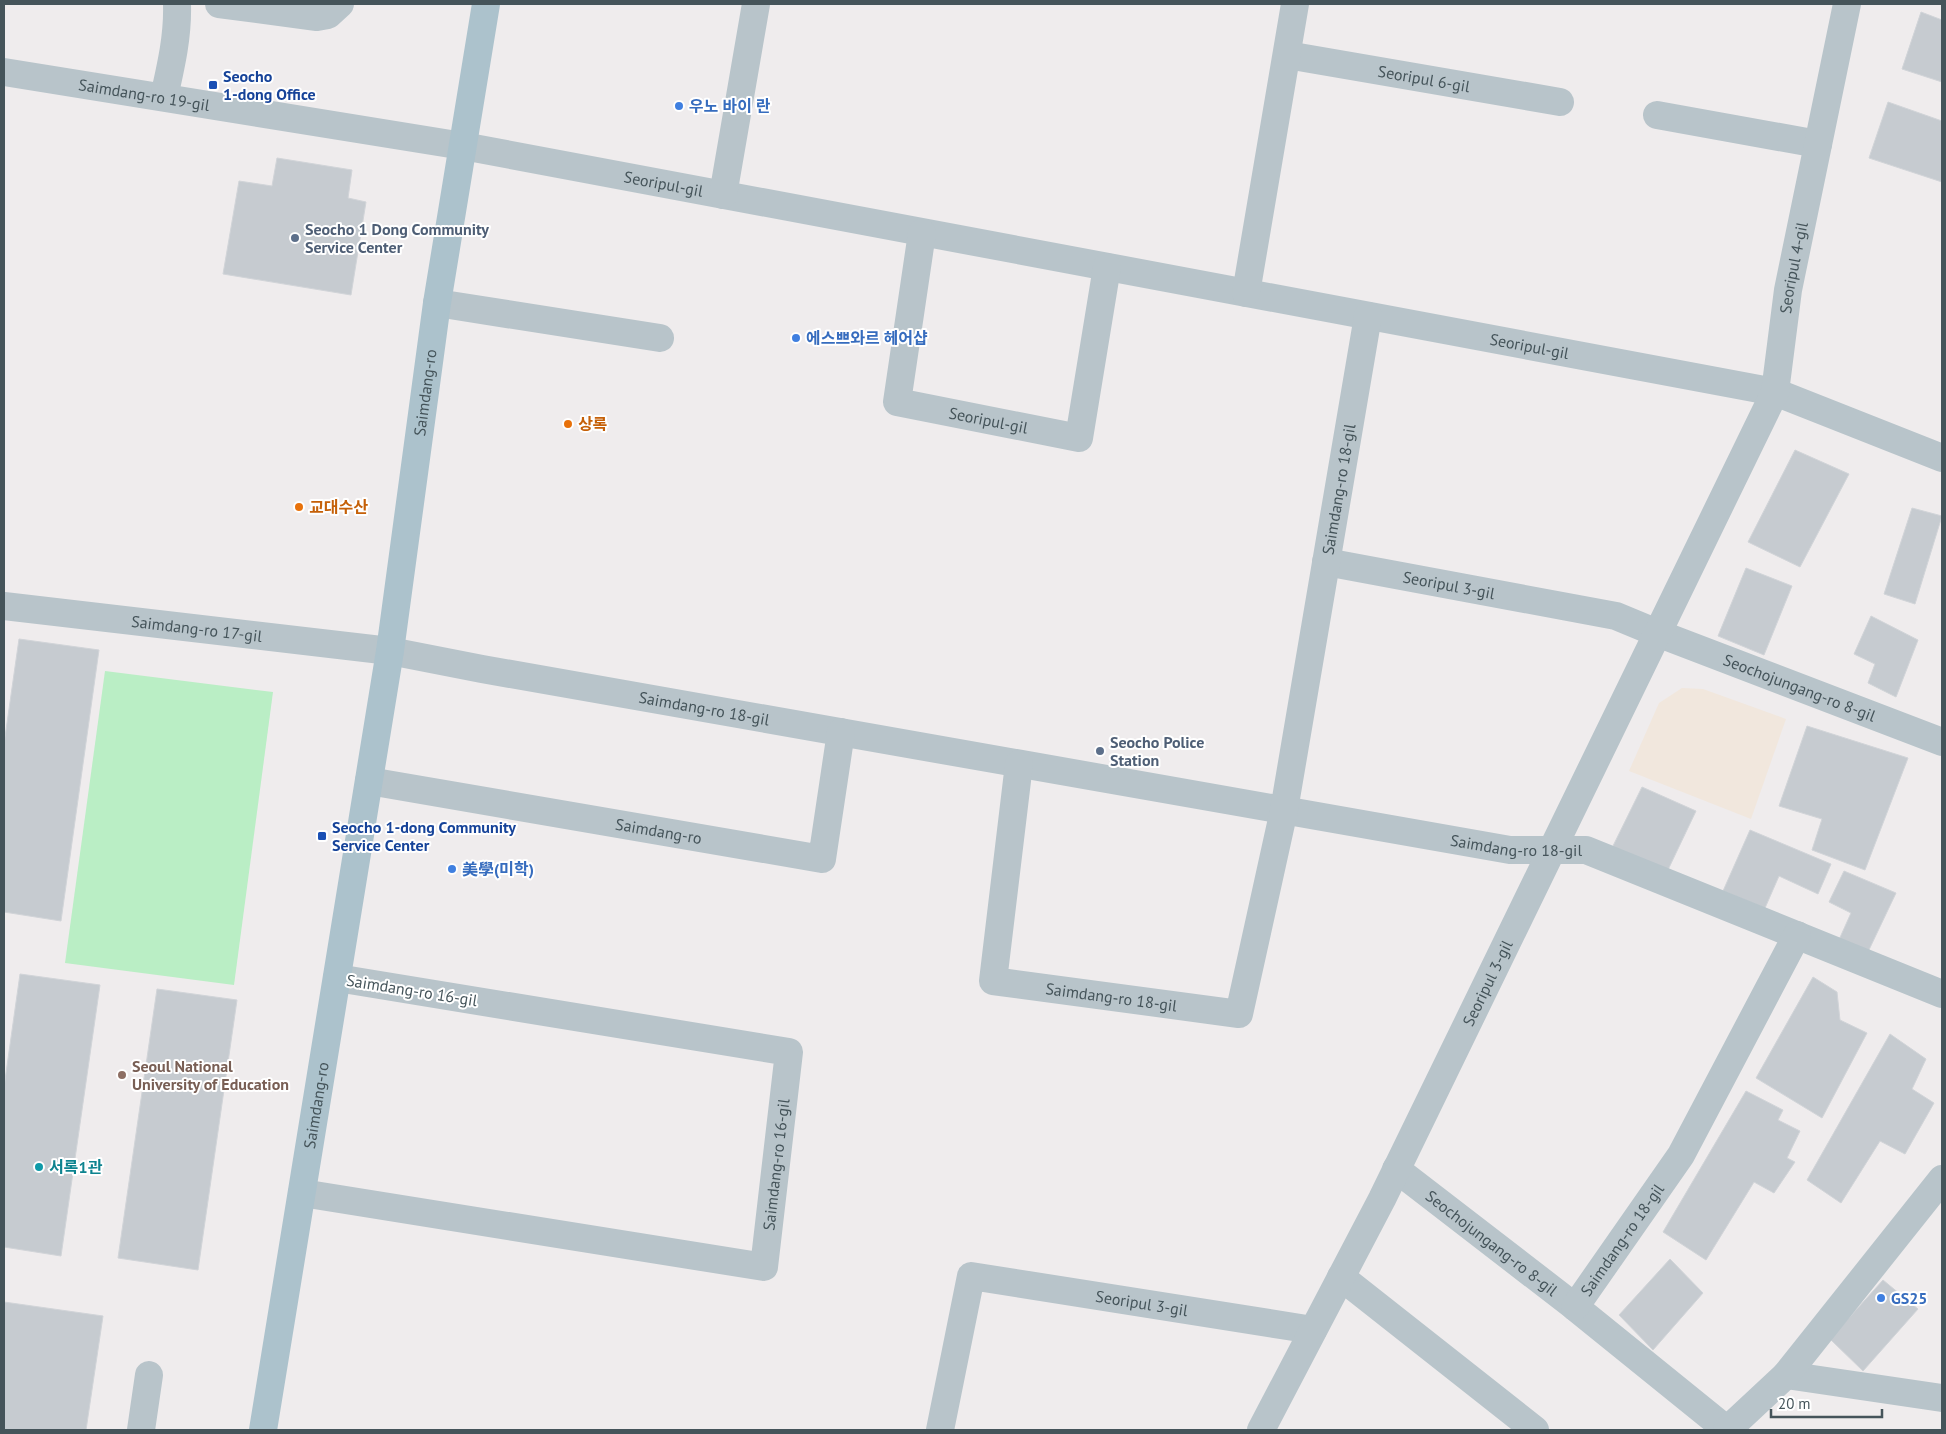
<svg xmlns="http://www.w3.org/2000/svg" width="1946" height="1434" viewBox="0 0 1946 1434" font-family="'PT Sans','Noto Sans KR',sans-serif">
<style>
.green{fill:#baeec5}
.sand{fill:#f1e7dd}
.building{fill:#c6cbd0;stroke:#d1d4d8}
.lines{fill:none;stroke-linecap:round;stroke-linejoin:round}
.minor{stroke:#b8c4ca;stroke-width:28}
.major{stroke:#acc2cc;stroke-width:28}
.transit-dot{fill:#1a4fb4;stroke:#fff;stroke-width:2}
.shop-dot{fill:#3f7fe0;stroke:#fff;stroke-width:2}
.service-dot{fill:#5c6f8a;stroke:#fff;stroke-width:2}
.food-dot{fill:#e8710a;stroke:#fff;stroke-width:2}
.education-dot{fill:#8d6e63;stroke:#fff;stroke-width:2}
.culture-dot{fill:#0f9aa8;stroke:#fff;stroke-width:2}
.labels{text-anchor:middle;stroke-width:4;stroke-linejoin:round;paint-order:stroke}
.transit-label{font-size:16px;font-weight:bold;fill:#164399;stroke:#fff;text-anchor:start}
.street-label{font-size:16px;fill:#45545a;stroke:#fff}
.shop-label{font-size:16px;font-weight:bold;fill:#366cbe;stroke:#fff;text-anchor:start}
.service-label{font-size:16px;font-weight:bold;fill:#4e5e75;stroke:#fff;text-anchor:start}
.food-label{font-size:16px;font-weight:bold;fill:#c56008;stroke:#fff;text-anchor:start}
.education-label{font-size:16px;font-weight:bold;fill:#785e54;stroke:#fff;text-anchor:start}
.culture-label{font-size:16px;font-weight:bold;fill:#0d838f;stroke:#fff;text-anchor:start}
</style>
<rect width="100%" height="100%" fill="#efeced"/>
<!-- green -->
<polygon class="green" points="105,671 273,692 234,985 65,963"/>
<!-- sand -->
<polygon class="sand" points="1682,688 1703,689 1786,719 1751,819 1629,771 1659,703"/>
<!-- building -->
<g class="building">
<polygon points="1921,12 1942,20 1942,82 1902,69"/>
<polygon points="1888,102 1942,121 1942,182 1869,158"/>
<polygon points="277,158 352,170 348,198 366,202 351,295 223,274 239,181 272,186"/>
<polygon points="1795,450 1849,474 1800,567 1748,542"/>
<polygon points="1912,508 1942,516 1915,604 1884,594"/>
<polygon points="1746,568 1792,586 1764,655 1718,636"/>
<polygon points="1871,616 1918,640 1896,697 1868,683 1875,664 1854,654"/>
<polygon points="19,639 99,650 61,921 4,912 4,744"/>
<polygon points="1807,726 1908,758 1865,870 1812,850 1822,819 1779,806"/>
<polygon points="1642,787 1696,811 1666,874 1611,850"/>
<polygon points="1750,830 1831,864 1818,894 1779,876 1765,908 1723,891"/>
<polygon points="1844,871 1896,893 1867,954 1838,942 1851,913 1829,902"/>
<polygon points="20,974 100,985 61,1256 4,1247 4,1087"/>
<polygon points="1813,977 1837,992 1840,1020 1867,1033 1822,1118 1756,1078"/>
<polygon points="157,989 237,1000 198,1270 118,1258"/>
<polygon points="1890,1034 1926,1059 1912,1089 1934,1103 1905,1154 1880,1141 1841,1203 1807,1180"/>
<polygon points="1746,1091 1783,1110 1778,1120 1800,1131 1787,1158 1795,1162 1774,1193 1754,1182 1706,1260 1663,1232"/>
<polygon points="1670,1259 1703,1293 1653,1350 1619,1315"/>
<polygon points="1883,1280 1918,1309 1863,1371 1830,1339"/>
<polygon points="4,1302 103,1316 86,1430 4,1430"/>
</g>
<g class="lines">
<!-- minor -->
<g class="minor">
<polyline points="219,4 317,17 328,15 340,4"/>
<path id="s1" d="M1287,55L1560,102"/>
<path id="s2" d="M4,72L463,146L1775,392L1942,458"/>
<path d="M164,97C171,66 178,36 177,4"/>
<polyline points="1657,115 1818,144"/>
<polyline points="723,195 756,4"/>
<path id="s3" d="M922,233L897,402L1079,438L1107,267"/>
<polyline points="1246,293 1295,4"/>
<polyline points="437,303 660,338"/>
<path id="s4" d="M1326,562L1616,616L1657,633L1942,742"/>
<path id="s5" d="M4,606L390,651L482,669L1510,850H1586L1942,994"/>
<path id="s6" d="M1019,764L993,981L1239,1014L1284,810L1368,316"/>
<path id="s7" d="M369,781L822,859L841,732"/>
<path id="s8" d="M1396,1169L1575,1307L1727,1430"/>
<path id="s9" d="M302,1193L764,1267L789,1052L337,978"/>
<polyline points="1341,1277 1535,1430"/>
<path id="s10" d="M1575,1307L1681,1155L1797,935"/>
<polyline points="1786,1375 1942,1398"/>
<polyline points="141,1430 149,1375"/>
<path id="s11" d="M940,1430L971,1276L1313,1330"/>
<path id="s12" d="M1261,1430L1382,1199L1775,392L1788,290L1847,4"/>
<polyline points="1727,1430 1786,1375 1942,1179"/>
</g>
<!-- major -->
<path class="major" id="s13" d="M263,1430L390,651L437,303L486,4"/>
</g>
<!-- markers -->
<g class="transit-dot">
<rect x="208" y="80" width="10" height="10" rx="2.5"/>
<rect x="317" y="831" width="10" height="10" rx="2.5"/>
</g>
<g class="shop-dot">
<circle cx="679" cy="106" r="5"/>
<circle cx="796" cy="338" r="5"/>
<circle cx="452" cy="869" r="5"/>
<circle cx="1881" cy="1298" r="5"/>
</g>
<g class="service-dot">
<circle cx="295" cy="238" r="5"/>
<circle cx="1100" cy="751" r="5"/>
</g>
<g class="food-dot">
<circle cx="568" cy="424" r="5"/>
<circle cx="299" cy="507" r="5"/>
</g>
<circle class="education-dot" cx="122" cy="1075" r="5"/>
<circle class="culture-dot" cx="39" cy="1167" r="5"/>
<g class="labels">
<!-- transit labels -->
<g class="transit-label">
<text x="223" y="82">Seocho<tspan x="223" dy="18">1-dong Office</tspan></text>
<text x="332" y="833">Seocho 1-dong Community<tspan x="332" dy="18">Service Center</tspan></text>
</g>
<!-- street labels -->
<g class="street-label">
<text dy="6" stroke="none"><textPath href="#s1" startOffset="139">Seoripul 6-gil</textPath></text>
<text dy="6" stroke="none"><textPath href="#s2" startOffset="142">Saimdang-ro 19-gil</textPath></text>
<text dy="6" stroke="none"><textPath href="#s2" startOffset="669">Seoripul-gil</textPath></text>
<text dy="6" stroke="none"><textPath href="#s12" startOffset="1284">Seoripul 4-gil</textPath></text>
<text dy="6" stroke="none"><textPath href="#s2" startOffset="1550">Seoripul-gil</textPath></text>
<text dy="6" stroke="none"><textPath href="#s13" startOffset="1050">Saimdang-ro</textPath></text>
<text dy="6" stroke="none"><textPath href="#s3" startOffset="264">Seoripul-gil</textPath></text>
<text dy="6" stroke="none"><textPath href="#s6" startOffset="1001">Saimdang-ro 18-gil</textPath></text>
<text dy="6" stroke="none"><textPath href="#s4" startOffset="125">Seoripul 3-gil</textPath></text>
<text dy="6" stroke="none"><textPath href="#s5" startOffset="194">Saimdang-ro 17-gil</textPath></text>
<text dy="6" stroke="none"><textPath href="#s4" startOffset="492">Seochojungang-ro 8-gil</textPath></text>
<text dy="6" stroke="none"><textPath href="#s5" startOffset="708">Saimdang-ro 18-gil</textPath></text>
<text dy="6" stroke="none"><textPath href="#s7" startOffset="294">Saimdang-ro</textPath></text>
<text dy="6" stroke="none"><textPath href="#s5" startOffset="1532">Saimdang-ro 18-gil</textPath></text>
<text dy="6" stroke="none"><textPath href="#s12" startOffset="501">Seoripul 3-gil</textPath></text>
<text transform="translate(412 990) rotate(9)" y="6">Saimdang-ro 16-gil</text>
<text dy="6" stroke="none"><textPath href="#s6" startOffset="338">Saimdang-ro 18-gil</textPath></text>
<text dy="6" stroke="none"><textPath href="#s13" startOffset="329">Saimdang-ro</textPath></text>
<text dy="6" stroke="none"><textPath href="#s9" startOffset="571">Saimdang-ro 16-gil</textPath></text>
<text dy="6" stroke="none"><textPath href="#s10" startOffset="82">Saimdang-ro 18-gil</textPath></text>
<text dy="6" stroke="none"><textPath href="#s8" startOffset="121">Seochojungang-ro 8-gil</textPath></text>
<text dy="6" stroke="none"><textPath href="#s11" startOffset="330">Seoripul 3-gil</textPath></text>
</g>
<!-- shop labels -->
<g class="shop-label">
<text x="689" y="112">우노 바이 란</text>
<text x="806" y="344">에스쁘와르 헤어샵</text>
<text x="462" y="875">美學(미학)</text>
<text x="1891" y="1304">GS25</text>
</g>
<!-- service labels -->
<g class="service-label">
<text x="305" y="235">Seocho 1 Dong Community<tspan x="305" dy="18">Service Center</tspan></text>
<text x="1110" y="748">Seocho Police<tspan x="1110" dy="18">Station</tspan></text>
</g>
<!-- food labels -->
<g class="food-label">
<text x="578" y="430">상록</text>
<text x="309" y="513">교대수산</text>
</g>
<!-- education labels -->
<g class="education-label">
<text x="132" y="1072">Seoul National<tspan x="132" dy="18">University of Education</tspan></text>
</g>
<!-- culture labels -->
<g class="culture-label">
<text x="49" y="1173">서록1관</text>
</g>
</g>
<!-- border -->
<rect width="1946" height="1434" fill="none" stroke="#45545a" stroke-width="10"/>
<!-- scale -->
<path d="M1771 1409v8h111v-8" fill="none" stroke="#45545a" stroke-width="2.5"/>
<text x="1778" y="1409" font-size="15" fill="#45545a" stroke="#ffffff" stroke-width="4" paint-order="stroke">20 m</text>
</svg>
